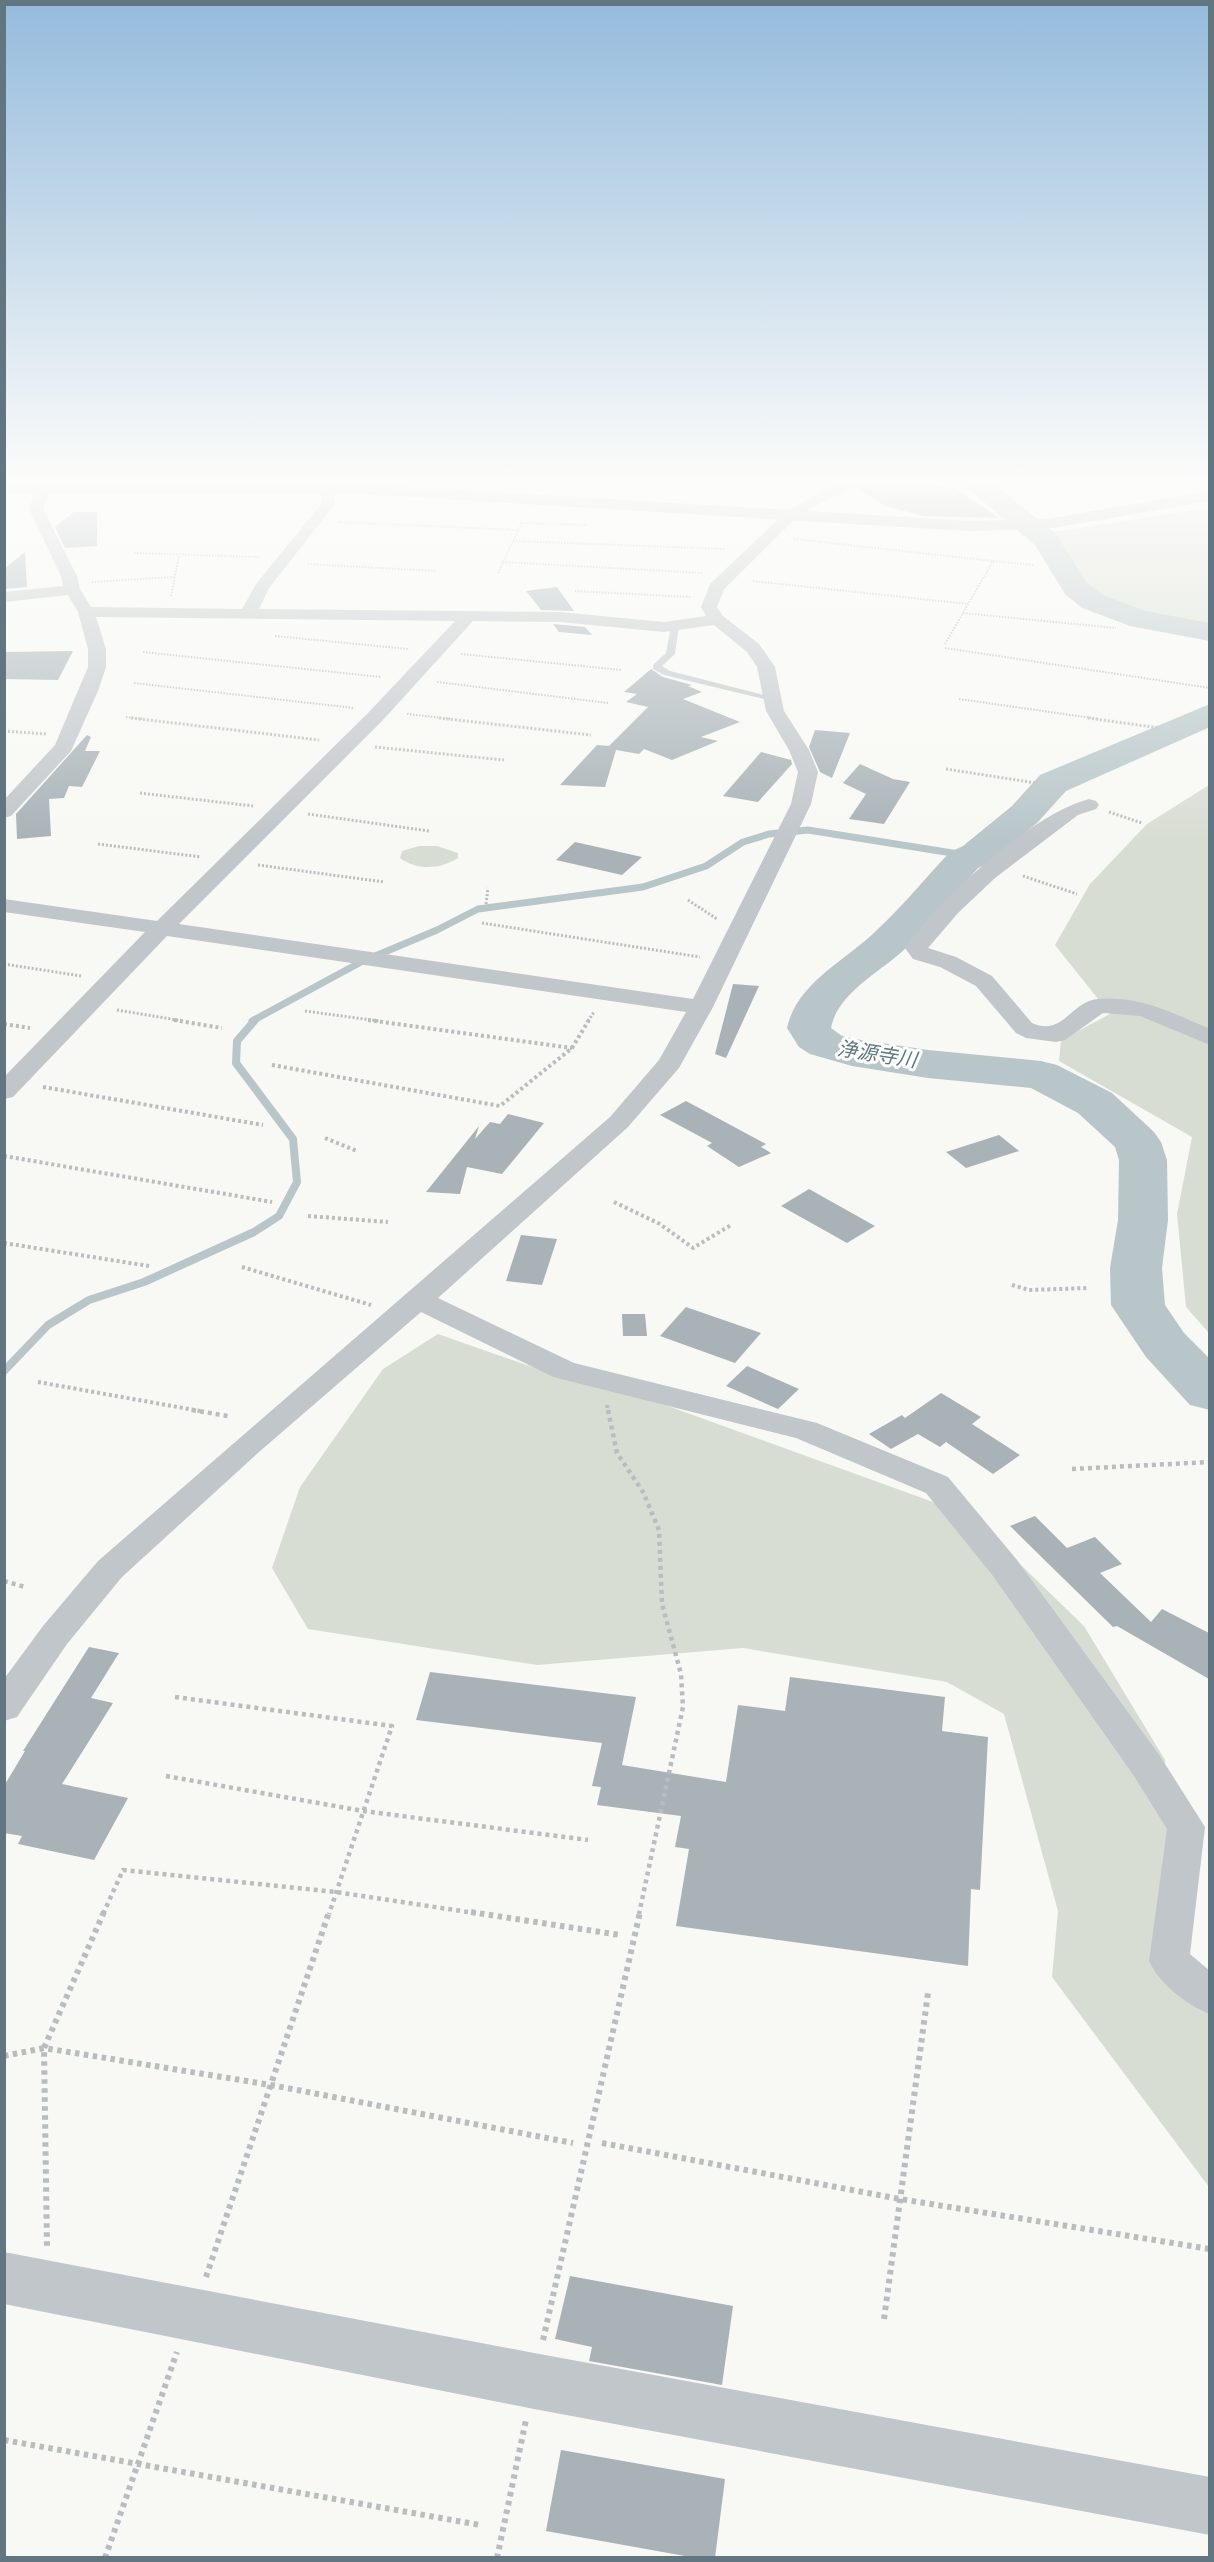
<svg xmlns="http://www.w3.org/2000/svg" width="1214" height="2562" viewBox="0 0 1214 2562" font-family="'DejaVu Sans','Noto Sans JP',sans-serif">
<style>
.green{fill:#d8ddd4}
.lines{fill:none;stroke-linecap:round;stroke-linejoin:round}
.stream-far1{stroke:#b8c6c9;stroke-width:7}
.stream{stroke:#b8c6c9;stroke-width:8}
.river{fill:#b8c6c9;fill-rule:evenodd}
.building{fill:#a8b2b7}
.path-far4{stroke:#b9bdc0;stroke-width:2;stroke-dasharray:1.5 1.5;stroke-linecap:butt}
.path-far3{stroke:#b9bdc0;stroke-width:3;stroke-dasharray:2 2;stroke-linecap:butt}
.path-far2{stroke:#b9bdc0;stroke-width:4;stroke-dasharray:3 3;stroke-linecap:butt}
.path-far1{stroke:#b9bdc0;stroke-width:4.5;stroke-dasharray:4 4;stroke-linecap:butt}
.path{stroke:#b9bdc0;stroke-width:6;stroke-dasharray:4.5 4.5;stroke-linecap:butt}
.service{fill:#c1c6ca;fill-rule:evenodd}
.minor{fill:#c1c6ca;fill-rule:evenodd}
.tertiary{fill:#c1c6ca;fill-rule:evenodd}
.labels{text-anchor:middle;stroke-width:6;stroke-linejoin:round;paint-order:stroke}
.water-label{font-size:20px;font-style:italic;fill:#5e767c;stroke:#fff}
</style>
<rect width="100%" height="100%" fill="#f8f8f5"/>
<!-- green -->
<g class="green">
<polygon points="1209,508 1209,624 1111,607 1075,577 1064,549 1053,532"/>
<polygon points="1209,785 1209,1333 1186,1307 1177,1214 1192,1137 1059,1061 1061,1040 1110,1014 1055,945 1090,884 1147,824"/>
<path d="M419,846H437L458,853V858C441,869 417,871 400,858L402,851Z"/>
<polygon points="438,1334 541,1370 668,1406 969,1515 1084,1626 1165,1760 1170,1933 1209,1978 1209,2187 1052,1977 1058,1911 1004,1714 947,1682 743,1648 537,1665 308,1629 272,1568 300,1487 383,1369"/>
</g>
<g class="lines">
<!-- stream-far1 -->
<polyline class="stream-far1" points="252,1021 361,962 437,930 478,909 643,887 706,866 743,842 769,834 808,830 971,856"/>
<!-- stream -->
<polyline class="stream" points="4,1371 48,1325 89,1300 144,1282 254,1232 279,1216 297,1182 293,1139 236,1063 237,1041 255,1020"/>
<!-- river -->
<g class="river">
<polygon points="963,484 994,484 998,488 1055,533 1086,582 1103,595 1145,611 1210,623 1210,641 1130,626 1082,608 1065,594 1035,545"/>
<path d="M1210,704V727L1066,791L1038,822L991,862L978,868C954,895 932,924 906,948C881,972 838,992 831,1028L842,1036L855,1039L928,1050L1041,1061L1057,1065L1112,1093L1154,1132L1161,1142L1167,1160L1168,1220L1162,1268L1165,1305L1184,1333L1210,1359V1410L1190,1405L1146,1357L1111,1305L1110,1268L1118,1220L1119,1160L1115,1147L1078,1113L1031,1088L928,1078L852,1066L810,1054L799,1047L787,1028C797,982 847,960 878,929C904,905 926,877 950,852L963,846L1012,806L1040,775Z"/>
</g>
</g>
<!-- building -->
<g class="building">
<polygon points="865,484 935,484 958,490 999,518 924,516 885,506 858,489"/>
<polygon points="74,512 97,512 97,546 65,548 55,527"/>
<polygon points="25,552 27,587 4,589 4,569"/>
<polygon points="557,587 574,611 541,610 526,591"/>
<polygon points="553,624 585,627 592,635 559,632"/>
<polygon points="73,651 58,680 4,679 4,652"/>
<polygon points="651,669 663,677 692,685 688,686 702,692 683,699 740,722 701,737 718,741 672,760 644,749 639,754 616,750 605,787 560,785 597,745 609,746 648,707 626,702 637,694 624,692"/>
<polygon points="815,730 850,733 832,778 820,772 809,747"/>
<polygon points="87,735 91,737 85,751 100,751 82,787 69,786 64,798 49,799 51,836 17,839 16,814"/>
<polygon points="761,752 791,760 792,764 758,802 723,796"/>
<polygon points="860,764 893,779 910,782 884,824 849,819 866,794 843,783"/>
<polygon points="575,842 642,857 622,875 556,860"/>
<polygon points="733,984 759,986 726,1058 715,1054"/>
<polygon points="686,1101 766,1144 761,1147 771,1153 739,1167 707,1146 712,1143 660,1115"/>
<polygon points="508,1114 544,1123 502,1174 467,1167 460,1194 426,1192 479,1126 475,1139 490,1122 500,1124"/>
<polygon points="999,1135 1019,1151 966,1168 946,1152"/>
<polygon points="809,1189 875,1226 847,1243 781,1206"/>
<polygon points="521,1235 557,1239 542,1285 506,1281"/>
<polygon points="686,1307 761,1333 735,1363 660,1336"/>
<polygon points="622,1314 645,1314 647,1336 623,1336"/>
<polygon points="747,1366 799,1389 778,1409 726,1386"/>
<polygon points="941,1393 981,1417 972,1424 1020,1455 993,1474 946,1442 940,1447 918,1434 891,1449 869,1434 902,1415 905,1418"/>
<polygon points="1035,1516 1067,1548 1095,1537 1122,1564 1100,1573 1151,1622 1162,1609 1209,1633 1209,1679 1117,1626 1113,1627 1010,1526"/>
<polygon points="89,1647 119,1653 91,1698 113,1703 62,1784 128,1798 94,1860 18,1844 22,1836 4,1833 4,1786 25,1751 23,1751"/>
<polygon points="430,1672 636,1697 622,1765 726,1782 738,1705 785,1711 790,1677 945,1697 942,1731 988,1737 980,1890 971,1889 968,1966 676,1926 689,1849 675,1847 681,1816 597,1805 601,1787 592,1786 602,1743 416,1720"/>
<polygon points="570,2276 733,2306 722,2385 589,2361 592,2347 555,2339"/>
<polygon points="561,2450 725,2479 715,2558 696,2558 546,2531"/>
</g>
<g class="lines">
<!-- path-far4 -->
<g class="path-far4">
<polyline points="1090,485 1128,489"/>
<polyline points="338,522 518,530"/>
<polyline points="521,523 586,525"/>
<polyline points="794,539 993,561"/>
<polyline points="513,541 725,549"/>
<polyline points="134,553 259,557"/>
<polyline points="503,562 703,573"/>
<polyline points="308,564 435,571"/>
<polyline points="498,573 522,522"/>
<polyline points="753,581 968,604"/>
<polyline points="92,582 174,577"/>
<polyline points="575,591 691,597"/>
<polyline points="171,596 179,555"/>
<polyline points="963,613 1116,628"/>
<polyline points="275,636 408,649"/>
<polyline points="945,644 993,561 1033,565"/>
<polyline points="945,648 1210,688"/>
<polyline points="143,652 381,677"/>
<polyline points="461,654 622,670"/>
<polyline points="437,682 608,703"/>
<polyline points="134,683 354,708"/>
<polyline points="959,699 1099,719"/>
<polyline points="407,714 452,719"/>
<polyline points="126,717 144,719"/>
</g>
<!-- path-far3 -->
<g class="path-far3">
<polyline points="131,718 319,740"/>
<polyline points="439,718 591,735"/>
<polyline points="1088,718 1160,728"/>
<polyline points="4,731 46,734"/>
<polyline points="375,747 504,760"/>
<polyline points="946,769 1036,783"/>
<polyline points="140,793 253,806"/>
<polyline points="1109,812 1142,823"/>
<polyline points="308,814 429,831"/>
<polyline points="98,844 201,857"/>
<polyline points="258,865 384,882"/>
<polyline points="1023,876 1077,894"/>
<polyline points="688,900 717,919"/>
<polyline points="486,904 488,888"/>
<polyline points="482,923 700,957"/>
<polyline points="4,964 81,976"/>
<polyline points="117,1010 183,1021"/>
<polyline points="305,1011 379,1021"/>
<polyline points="588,1021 594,1012"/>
</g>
<!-- path-far2 -->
<g class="path-far2">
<polyline points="174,1020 222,1028"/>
<polyline points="368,1020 572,1048"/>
<polyline points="4,1024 30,1028"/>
<polyline points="272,1065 500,1106 572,1048 589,1020"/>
<polyline points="43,1087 263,1125"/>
<polyline points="325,1138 357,1151"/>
<polyline points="4,1156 272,1202"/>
<polyline points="614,1202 660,1224 693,1248 731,1225"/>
<polyline points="308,1216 388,1222"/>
<polyline points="4,1243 149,1266"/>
<polyline points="242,1267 371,1305"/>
<polyline points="1012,1285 1029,1290 1088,1288"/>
<polyline points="38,1382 200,1411"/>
<polyline points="607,1405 608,1411"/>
</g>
<!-- path-far1 -->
<g class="path-far1">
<polyline points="192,1410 228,1416"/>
<polyline points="608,1410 617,1453 643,1492 659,1530 662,1604 681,1674 683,1707 639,1914"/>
<polyline points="1072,1469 1210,1462"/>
<polyline points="4,1581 25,1587"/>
<polyline points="175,1697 392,1726 329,1914"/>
<polyline points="166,1776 363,1811 588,1840"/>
<polyline points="103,1914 123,1870 336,1892 481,1914"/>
</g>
<!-- path -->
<g class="path">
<polyline points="104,1912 44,2048 271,2085 573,2143"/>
<polyline points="471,1912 620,1935"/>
<polyline points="4,2056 44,2048 47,2247"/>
<polyline points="602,2143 900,2199 1210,2249"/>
<polyline points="206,2277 329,1912"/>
<polyline points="884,2319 928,1993"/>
<polyline points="543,2340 640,1912"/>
<polyline points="4,2440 480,2525"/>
<polyline points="105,2558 177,2352"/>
<polyline points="497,2558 526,2420"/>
</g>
<!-- service -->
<polygon class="service" points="675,623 679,626 675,654 662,666 670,671 776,698 776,702 664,675 653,669 653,665 666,653 671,626"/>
<!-- minor -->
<g class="minor">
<path d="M37,484H51L43,509L77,576L80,589L91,607L242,609L256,584L321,504L320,484H334L335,504L269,588L259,609L560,612L664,622L706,616L701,607L710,584L786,512L814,495L842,484H863L824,501L796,518L724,589L717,607L723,616L759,644L775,667L784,711L809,750L818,772L811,804L713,1007L679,1068L628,1127L438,1298L574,1363L817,1423L948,1477L1017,1560L1160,1756L1205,1827L1190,1954L1210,1971V2014C1186,2005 1159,1983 1149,1961L1167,1829L1134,1776L993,1576L926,1493L796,1438L553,1377L421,1312L259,1452L122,1577L67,1644L17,1717L4,1721V1679L43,1626L98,1561L610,1117L659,1060L686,1012L167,936L13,1097L4,1099V1077L145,932L4,912V899L157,921L368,713L455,621L96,617L106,649V667L98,691L71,751L11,816L4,818V800L55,745L88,667V649L78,612L68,595L4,602V592L63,586L61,576L29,509ZM473,621L560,622L664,632L714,625L747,652L757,667L766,711L789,750L798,772L791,804L693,999L179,924L382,721Z"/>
<path d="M1089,799L1096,801L1099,805L1096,809L1078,815L995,878L958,913L928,948L956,957L992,976L1032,1023C1063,1037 1071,1001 1098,999C1139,995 1173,1013 1210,1029V1045L1140,1016L1103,1013L1065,1040L1056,1042L1026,1038L1016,1033L976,986L940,967L913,959L905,948C938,900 1033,813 1089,799Z"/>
</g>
<!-- tertiary -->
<g class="tertiary">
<polygon points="4,484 365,484 969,521 1047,519 1210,491 1210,501 1047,529 969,531 361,494 4,493"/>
<polygon points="4,2252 534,2353 1210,2477 1210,2535 534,2409 4,2304"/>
</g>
</g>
<!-- sky -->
<linearGradient id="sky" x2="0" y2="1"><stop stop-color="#95bbdc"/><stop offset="0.57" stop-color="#fcfcfa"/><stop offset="1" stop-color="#fcfcfa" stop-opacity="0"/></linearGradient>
<rect width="1214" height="843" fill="url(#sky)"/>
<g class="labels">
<!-- water labels -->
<g class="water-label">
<text transform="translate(877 1054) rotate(9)" y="7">浄源寺川</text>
</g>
</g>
<!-- border -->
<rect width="1214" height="2562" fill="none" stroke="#627681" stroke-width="12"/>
</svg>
